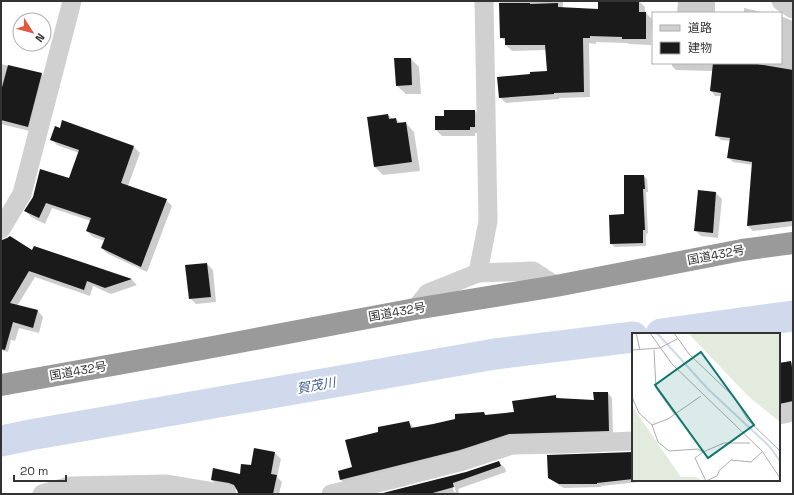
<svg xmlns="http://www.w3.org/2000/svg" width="794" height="495" viewBox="0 0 794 495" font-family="'Space Grotesk','Noto Sans JP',sans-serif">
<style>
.shadow{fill:#0003;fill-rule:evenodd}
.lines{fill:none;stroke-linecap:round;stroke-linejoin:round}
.river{stroke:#d0daec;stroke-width:31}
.building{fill:#1a1a1a}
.street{stroke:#d0d0d0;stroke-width:19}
.highway{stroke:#9a9a9a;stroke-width:22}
.labels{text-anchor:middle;stroke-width:4;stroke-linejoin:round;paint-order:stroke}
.street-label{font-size:12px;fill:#333;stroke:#fff}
.water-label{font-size:13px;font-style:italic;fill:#436092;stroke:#fff}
.inset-river{fill:none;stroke:#d0daec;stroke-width:2}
.inset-road{fill:none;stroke:#adadad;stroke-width:1}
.view{fill:#0f766e;fill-opacity:0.15;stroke:#0f766e;stroke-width:2}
.inset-edge{fill:none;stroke:#333;stroke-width:2}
</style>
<rect width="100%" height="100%" fill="#fff"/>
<!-- shadow -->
<g class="shadow">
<polygon points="500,1 563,1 563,8 598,10 599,1 639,1 645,7 645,13 646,13 652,19 651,45 629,44 627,43 596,42 596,44 589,43 590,97 559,98 559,99 506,103 500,97 548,72 546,50 512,51 506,45 506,42 501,37"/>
<polygon points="678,1 715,1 715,13 677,13"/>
<polygon points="744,8 766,13 744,13"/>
<polygon points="781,16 793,21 793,226 753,231 748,226 753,165 733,162 728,157 731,141 721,140 716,135 721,96 715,96 711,91 713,71 676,70 672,66 672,63 781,63"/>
<polygon points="411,59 419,67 421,94 406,94 397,86"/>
<polygon points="1,64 41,74 47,80 34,132 1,124"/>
<polygon points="475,111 481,117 481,133 475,133 475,136 442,136 436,130 436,117 445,117"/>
<polygon points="388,115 393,119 396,119 401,124 406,123 414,132 420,171 383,175 375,167"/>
<polygon points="63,122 134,147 140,153 128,186 166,200 172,206 147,272 108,254 102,248 105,241 93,237 87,231 91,221 52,208 45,224 31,217 26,211 70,179 79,153 57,145 51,139 60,129"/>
<polygon points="644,176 647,179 648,192 646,192 648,233 646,234 646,246 615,247 611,244"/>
<polygon points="716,193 722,199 718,238 701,236 695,230"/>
<polygon points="1,243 33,251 35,247 132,280 137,285 111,294 93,286 90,296 35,277 17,306 38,311 43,317 39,333 19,328 15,341 11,340 8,352 1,350"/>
<polygon points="207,264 213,270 216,302 196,304 190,298"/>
<polygon points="791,362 793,364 793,408 779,412 779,364"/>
<polygon points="608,393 612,398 613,436 346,485 341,480 339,471 353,468 380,433 409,422 414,428 433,425 484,413 487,416 515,413 556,396 559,399 595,401"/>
<polygon points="275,453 281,459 277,477 282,482 279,494 240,494 238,490 218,486 212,480 241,475 251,466"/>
<polygon points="633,453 633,480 648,480 648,481 601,486 601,487 564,488 554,482 549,478"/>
<path d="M499,462L505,468L506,472L458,489L459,493L455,494H383L466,473ZM451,482H453L456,492H454Z"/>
</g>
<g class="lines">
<!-- river -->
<g class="river">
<polyline points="661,334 793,316"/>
<polyline points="1,441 30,435 495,354 633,337"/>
</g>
</g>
<!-- building -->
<g class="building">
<polygon points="598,1 639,1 639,12 646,12 646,39 622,39 622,37 590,36 590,38 583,38 584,92 554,93 554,94 499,98 497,77 530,74 530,72 547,71 545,45 505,45 505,38 500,38 499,3 530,3 530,4 558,3 558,7 598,9"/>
<polygon points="394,58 411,58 412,85 396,86"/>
<polygon points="713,63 751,63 793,70 793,208 792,221 747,226 752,162 727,158 730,138 715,136 721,93 710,91"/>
<polygon points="8,65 42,73 28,127 1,120 1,91"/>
<polygon points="444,110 475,110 475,127 470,127 470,130 435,130 435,116 444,116"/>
<polygon points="388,114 389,119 396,118 397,123 406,122 412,162 374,167 367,117"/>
<polygon points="62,120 134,146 121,183 167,199 141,267 101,248 105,238 86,231 91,218 46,203 39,218 24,211 33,197 40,169 69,178 79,150 50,140 55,126 60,128"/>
<polygon points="624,175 644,175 645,189 643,189 645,230 643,230 643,243 610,244 609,215 624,214"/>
<polygon points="698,190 716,192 713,233 694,231"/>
<polygon points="10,236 32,250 34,246 132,279 105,288 87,281 84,290 29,271 10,303 38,310 33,328 13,322 5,350 1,349 1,241 2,240 7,238"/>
<polygon points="207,263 211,297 189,299 185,265"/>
<polygon points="791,361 793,374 793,401 779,404 779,363"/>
<polygon points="593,392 608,392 609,431 509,434 460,450 340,480 338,471 352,467 345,440 378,432 378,427 409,421 411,428 433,424 455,419 455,414 484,412 485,415 514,412 512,401 556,395 556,398 594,400"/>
<polygon points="254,448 275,452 271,474 277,475 273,494 244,494 238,493 237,490 234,485 229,483 211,480 213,468 240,474 241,464 251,465"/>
<polygon points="633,452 633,479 597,483 597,484 559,484 548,478 547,455"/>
<polygon points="499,461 501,466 453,483 454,487 429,494 379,494 466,472"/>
</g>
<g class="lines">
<!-- street -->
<g class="street">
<polyline points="781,1 793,9"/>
<polyline points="1,229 22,194 72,1"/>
<polyline points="478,273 488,221 484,1"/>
<polyline points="415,309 428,293 478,273 533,271 556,286"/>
<polyline points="779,415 793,412"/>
<polyline points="42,494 70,486 167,484 227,494"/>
<polyline points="331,494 386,481 463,461 512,445 564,444 633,441"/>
</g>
<!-- highway -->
<polyline class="highway" points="1,385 202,349 415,309 556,286 742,250 793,243"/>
</g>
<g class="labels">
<!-- street labels -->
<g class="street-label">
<text transform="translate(716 255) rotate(-11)" y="4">国道432号</text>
<text transform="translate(397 312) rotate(-10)" y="4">国道432号</text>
<text transform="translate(78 371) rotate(-10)" y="4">国道432号</text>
</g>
<!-- water labels -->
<g class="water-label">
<text transform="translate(316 385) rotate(-10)" y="5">賀茂川</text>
</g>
</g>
<!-- overview -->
<g transform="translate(632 333)">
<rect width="148" height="148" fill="#fff"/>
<path d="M56,0H148V89L116,63ZM0,73L49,144H65L70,148H0Z" fill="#e3ebdf"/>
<path class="inset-river" d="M25,0L76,56L137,113L148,128"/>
<path class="inset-road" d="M4,0L8,17M18,0L40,31L130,118L148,145M42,0L57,21L102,64L116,87L148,118M0,17L28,15L45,6M22,17L24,55L43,82M0,64L7,80L20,92L36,86L69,63M20,92L26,109L37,118L66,116L71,119L92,110H118M71,119L63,125L74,148M74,148L85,143L87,138L99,127L119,129L130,119"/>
<path class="view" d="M69,19L122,92L76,125L23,52Z"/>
<rect width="148" height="148" class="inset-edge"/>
</g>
<!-- border -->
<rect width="794" height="495" fill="none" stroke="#333333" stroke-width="4"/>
<!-- legend -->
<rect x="652" y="12" width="130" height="52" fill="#ffffff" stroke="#adadad"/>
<rect x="660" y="25" width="20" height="6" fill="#d0d0d0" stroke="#adadad"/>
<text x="688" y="32" font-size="12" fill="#333333">道路</text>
<rect x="660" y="42" width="20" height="12" fill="#1a1a1a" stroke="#adadad"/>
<text x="688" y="52" font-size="12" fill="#333333">建物</text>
<!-- north arrow -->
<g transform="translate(32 32) rotate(126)"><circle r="19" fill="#ffffff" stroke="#adadad"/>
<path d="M0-3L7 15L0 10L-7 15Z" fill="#de5b40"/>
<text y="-6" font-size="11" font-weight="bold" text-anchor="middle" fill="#333333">N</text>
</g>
<!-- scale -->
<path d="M14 475v6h52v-6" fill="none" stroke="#333333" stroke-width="2"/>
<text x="20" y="475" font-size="12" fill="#333333" stroke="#ffffff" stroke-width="3" paint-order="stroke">20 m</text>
</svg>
